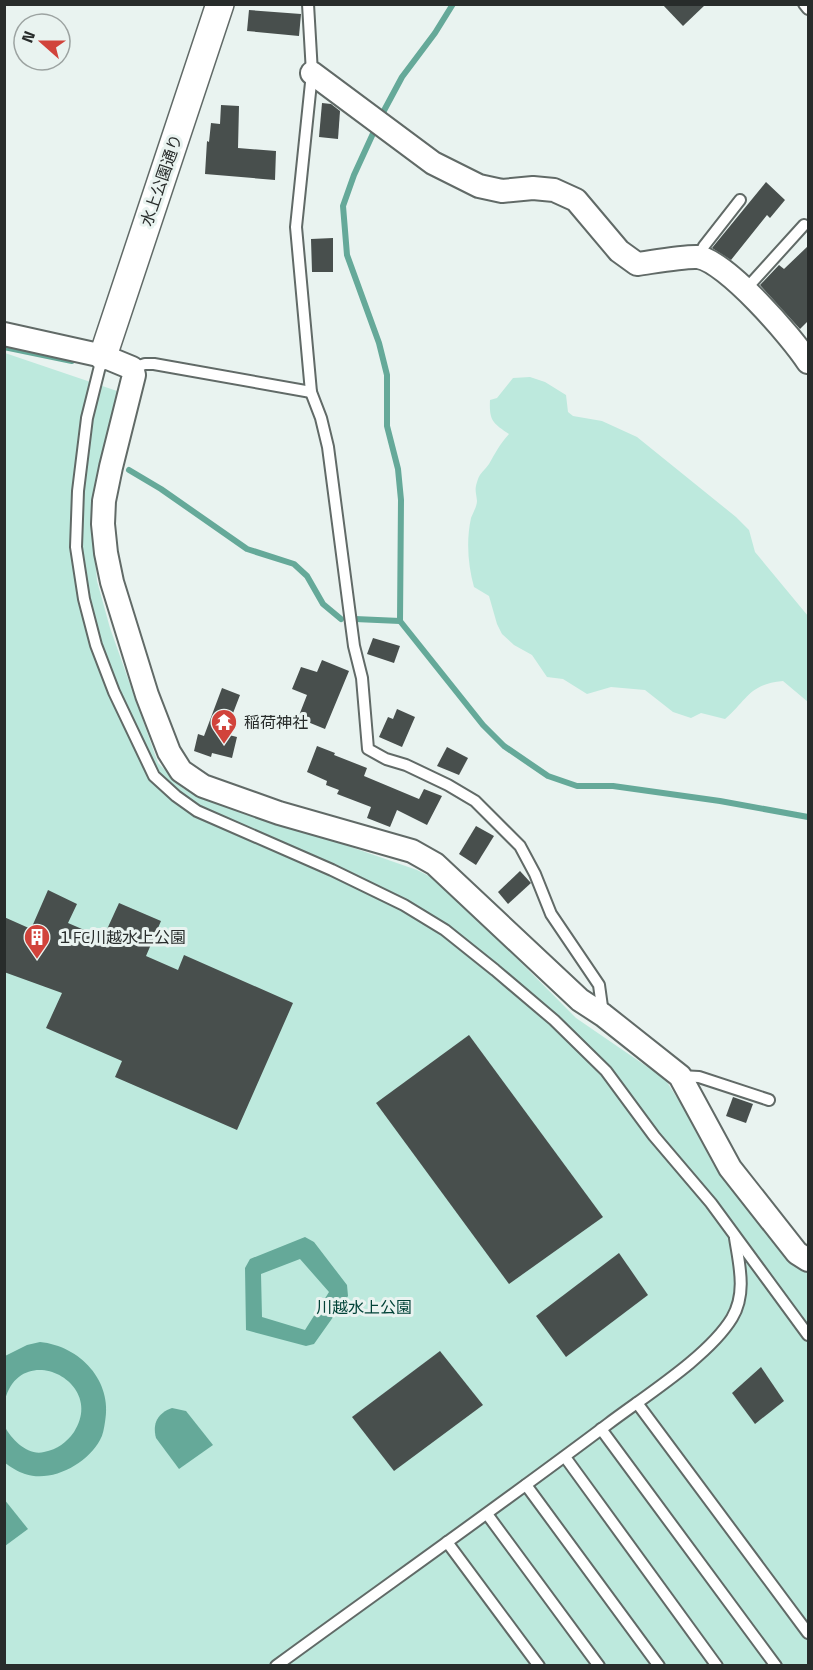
<svg xmlns="http://www.w3.org/2000/svg" width="813" height="1670" viewBox="0 0 813 1670" font-family="'Titillium Web','Noto Sans JP',sans-serif">
<style>
.green{fill:#bde9dd}
.water{fill:#65a999;fill-rule:evenodd}
.lines{fill:none;stroke-linecap:round;stroke-linejoin:round}
.stream{stroke:#65a999;stroke-width:6}
.building{fill:#484f4d}
.service-casing{stroke:#616a67;stroke-width:14}
.minor-casing{stroke:#616a67;stroke-width:26}
.tertiary-casing{stroke:#616a67;stroke-width:30}
.service{stroke:#fff;stroke-width:10}
.minor{stroke:#fff;stroke-width:22}
.tertiary{stroke:#fff;stroke-width:27}
.labels{text-anchor:middle;stroke-width:6;stroke-linejoin:round;paint-order:stroke}
.street-label{font-size:16px;fill:#282c2b;stroke:#e9f3f0}
.poi-label{font-size:16px;fill:#282c2b;stroke:#e9f3f0;text-anchor:start}
.park-label{font-size:16px;fill:#024338;stroke:#e9f3f0}
</style>
<rect width="100%" height="100%" fill="#e9f3f0"/>
<!-- green -->
<g class="green">
<polygon points="5,353 120,392 93,534 97,581 110,628 158,763 184,789 417,870 441,882 576,1018 665,1079 681,1104 713,1164 792,1262 808,1271 808,1665 5,1665"/>
<path d="M530,377L545,382L566,395L568,412L573,416L602,421L637,437L736,517L749,530L755,552L808,616V702L783,681C749,684 748,699 725,719L701,713L691,718L673,712L645,690L611,687L587,694L563,679L547,677L532,655L514,645L502,634L497,624L489,596L474,587C468,565 466,541 471,518C473,513 477,506 477,501C476,491 474,490 478,479C480,473 485,470 489,464C496,452 499,445 509,434C493,423 489,421 490,400L497,398L513,378Z"/>
</g>
<!-- water -->
<g class="water">
<path d="M305,1237L314,1242L347,1285L348,1296L314,1344L306,1346L246,1330L245,1268L250,1259ZM300,1259L329,1292L305,1330L262,1317L261,1274Z"/>
<path d="M40,1342C80,1346 113,1381 105,1422C104,1428 103,1435 100,1440C87,1464 52,1483 25,1474C18,1472 11,1467 5,1463V1427C12,1440 28,1456 44,1452C58,1449 66,1443 74,1432C107,1382 21,1339 5,1400V1356L27,1345Z"/>
<path d="M172,1408L186,1411L213,1445L179,1469L156,1438C152,1423 158,1413 172,1408Z"/>
<polygon points="4,1499 28,1529 5,1546 4,1546"/>
</g>
<g class="lines">
<!-- stream -->
<g class="stream">
<polyline points="380,118 402,77 435,33 453,4"/>
<polyline points="376,127 354,175 343,206 347,255 379,343 387,375 387,426 398,469 401,500 400,621 483,725 504,746 548,776 577,786 613,786 720,801 808,817"/>
<polyline points="4,347 72,361"/>
<polyline points="129,470 161,489 247,549 294,564 307,576 323,604 341,619"/>
<polyline points="355,619 400,621"/>
</g>
</g>
<!-- building -->
<g class="building">
<polygon points="662,4 706,4 683,26"/>
<polygon points="249,10 301,14 299,36 247,31"/>
<polygon points="322,103 331,104 340,111 338,139 319,137"/>
<polygon points="221,105 239,106 238,148 276,151 275,180 205,174 207,141 209,142 211,123 220,124"/>
<polygon points="766,182 785,200 770,218 767,215 731,260 712,248"/>
<polygon points="333,238 333,272 312,272 311,239"/>
<polygon points="808,246 808,321 800,329 760,285 779,265 784,269"/>
<polygon points="373,638 400,646 394,663 367,654"/>
<polygon points="322,660 349,671 325,729 298,718 307,695 292,689 301,667 317,672"/>
<polygon points="222,688 240,695 225,734 237,737 232,758 212,753 211,757 194,751 198,734 204,736"/>
<polygon points="397,709 415,717 402,747 379,737 388,717 393,719"/>
<polygon points="317,746 335,753 334,755 367,768 364,776 419,799 424,789 442,796 427,825 397,810 390,827 367,818 371,807 337,794 339,790 326,785 327,781 307,772"/>
<polygon points="447,747 468,758 459,775 437,766"/>
<polygon points="476,826 494,836 476,865 459,854"/>
<polygon points="520,871 531,883 508,904 498,892"/>
<polygon points="48,890 77,904 68,923 103,938 119,903 161,921 146,956 178,970 184,955 293,1003 237,1130 115,1077 122,1061 46,1028 62,993 4,972 4,917 31,929"/>
<polygon points="469,1035 603,1217 509,1284 376,1103"/>
<polygon points="733,1097 753,1104 746,1123 726,1116"/>
<polygon points="619,1253 648,1295 566,1357 536,1316"/>
<polygon points="440,1351 483,1405 394,1471 352,1417"/>
<polygon points="761,1367 784,1401 755,1424 732,1393"/>
</g>
<g class="lines">
<!-- service casing -->
<g class="service-casing">
<g id="service">
<polyline points="308,4 312,73 296,227 311,392 321,418 328,447 354,646 362,678 368,749 386,759 406,765 448,785 475,801 520,846 535,874 551,914 599,985 603,1014"/>
<polyline points="804,4 808,9"/>
<polyline points="699,257 704,246 740,200"/>
<polyline points="746,289 804,225"/>
<polyline points="102,358 87,418 78,491 76,547 84,599 96,645 114,692 154,776 176,796 197,811 332,870 404,905 445,930 495,970 554,1020 606,1071 654,1136 711,1203 808,1335"/>
<polyline points="132,368 145,364 154,364 311,392"/>
<polyline points="680,1076 699,1077 769,1100"/>
<polyline points="637,1403 808,1633"/>
<polyline points="601,1429 776,1666"/>
<polyline points="565,1457 717,1666"/>
<polyline points="526,1485 659,1666"/>
<polyline points="487,1514 599,1666"/>
<polyline points="447,1542 539,1666"/>
<path d="M276,1666C387,1585 499,1506 608,1424C645,1396 709,1356 732,1318C747,1293 739,1264 735,1238"/>
</g>
</g>
<!-- minor casing -->
<g class="minor-casing">
<g id="minor">
<path d="M312,73L433,163L479,186L502,191L533,188L554,190L576,200L619,251L637,264C652,262 685,256 698,257C726,261 792,337 808,362"/>
<polyline points="4,334 103,356 132,368 134,375 111,467 104,501 103,524 106,553 112,582 147,695 169,752 181,771 203,786 279,813 412,851 435,864 580,1000 603,1015 680,1076 730,1168 797,1253 808,1260"/>
</g>
</g>
<!-- tertiary casing -->
<g class="tertiary-casing">
<polyline id="tertiary" points="103,356 220,4"/>
</g>
<!-- service -->
<use href="#service" class="service"/>
<!-- minor -->
<use href="#minor" class="minor"/>
<!-- tertiary -->
<use href="#tertiary" class="tertiary"/>
</g>
<!-- icons -->
<defs>
<g id="temple-pin" transform="scale(1.35)"><path d="M0 17L-7.5 6A9.5 9.5 0 1 1 7.5 6Z" fill="#d1433b" stroke="#e9f3f0"/><path d="M0-6L5-2H3V0L6.5 2.5H4V6H1.5V3h-3V6H-4V2.5H-6.5L-3 0V-2H-5Z" fill="#fff"/></g>
<g id="building-pin" transform="scale(1.35)"><path d="M0 17L-7.5 6A9.5 9.5 0 1 1 7.5 6Z" fill="#d1433b" stroke="#e9f3f0"/><path d="M-4-6H4V6H1V3H-1V6H-4ZM-2.5-4.3h1.7v1.8h-1.7ZM.8-4.3h1.7v1.8H.8ZM-2.5-1h1.7V.8h-1.7ZM.8-1h1.7V.8H.8Z" fill="#fff"/></g>
</defs>
<g fill-rule="evenodd">
<use href="#temple-pin" x="224" y="722"/>
<use href="#building-pin" x="37" y="937"/>
</g>
<g class="labels">
<!-- street labels -->
<g class="street-label">
<text transform="translate(161 180) rotate(-71)" y="6">水上公園通り</text>
</g>
<!-- poi labels -->
<g class="poi-label">
<text x="244" y="728">稲荷神社</text>
<text x="57" y="943">１FC川越水上公園</text>
</g>
<!-- park labels -->
<g class="park-label">
<text x="364" y="1313">川越水上公園</text>
</g>
</g>
<!-- border -->
<rect width="813" height="1670" fill="none" stroke="#282c2b" stroke-width="12"/>
<!-- north arrow -->
<g transform="translate(42 42) rotate(291)"><circle r="28" fill="#e9f3f0" stroke="#9ca3a1" stroke-width="1.5"/>
<path d="M0-4.5L10 22L0 15L-10 22Z" fill="#d1433b"/>
<text y="-9" font-size="16" font-weight="bold" text-anchor="middle" fill="#282c2b">N</text>
</g>
</svg>
